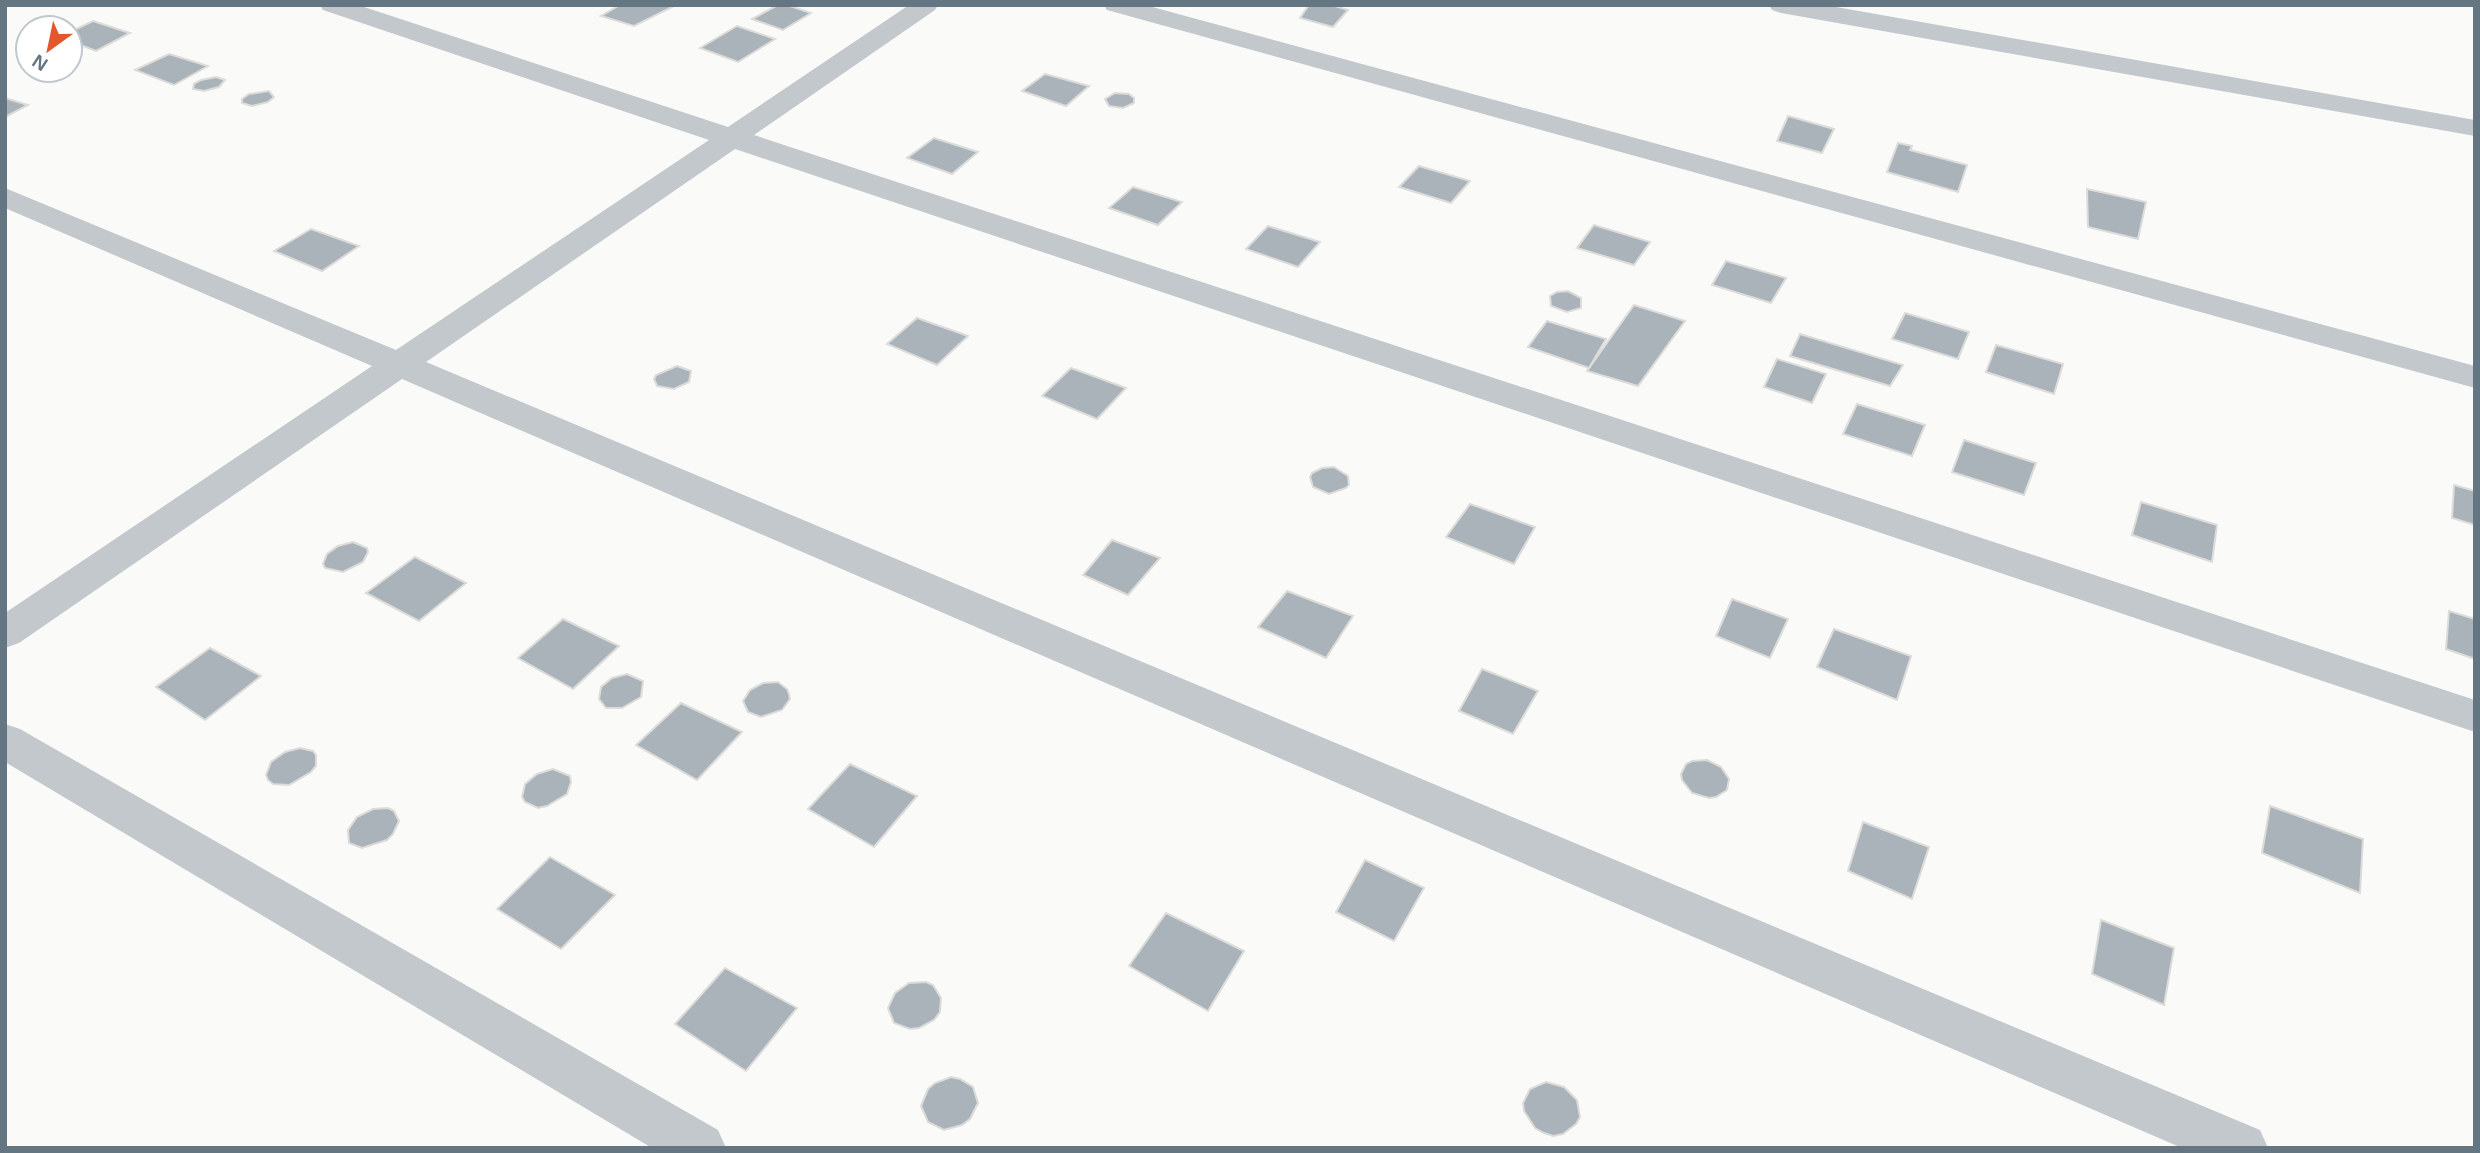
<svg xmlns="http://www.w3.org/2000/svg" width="2480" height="1153" viewBox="0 0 2480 1153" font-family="Arial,sans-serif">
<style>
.building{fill:#aab3b9;stroke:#dcdcda;stroke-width:2}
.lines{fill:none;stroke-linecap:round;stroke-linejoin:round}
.minor{fill:#c3c8cc;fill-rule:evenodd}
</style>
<rect width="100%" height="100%" fill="#fafaf8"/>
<!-- building -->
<g class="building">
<polygon points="620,5 676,5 634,26 601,16"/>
<polygon points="778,5 787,5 811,13 783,30 752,19"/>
<polygon points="1309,5 1332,5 1348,10 1333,27 1300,18"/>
<polygon points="93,21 130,33 96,51 70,41 70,32"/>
<polygon points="737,26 775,39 738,62 700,48"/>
<polygon points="169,54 208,66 174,85 135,70"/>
<polygon points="1045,74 1089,86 1066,106 1022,91"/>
<polygon points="216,77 225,80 219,87 204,91 193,89 194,84 201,80"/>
<polygon points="269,91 274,97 268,102 252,106 242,103 242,99 249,94"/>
<polygon points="1115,93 1129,94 1134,98 1134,103 1123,108 1109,106 1105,99"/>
<polygon points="5,98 28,105 5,117"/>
<polygon points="1788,116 1834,129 1822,153 1777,141"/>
<polygon points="934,138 978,152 952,174 907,158"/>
<polygon points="1898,143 1912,146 1910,150 1967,165 1958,192 1887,172"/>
<polygon points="1419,166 1470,181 1451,203 1399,187"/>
<polygon points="1133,187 1182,202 1158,225 1109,208"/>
<polygon points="2087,189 2146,202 2138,239 2088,227"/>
<polygon points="1594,225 1650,242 1634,265 1577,248"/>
<polygon points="1268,226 1320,242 1298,267 1246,249"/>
<polygon points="311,229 359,246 322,271 274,251"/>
<polygon points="1726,261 1786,278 1771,303 1712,285"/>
<polygon points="1568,291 1581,298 1581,308 1567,312 1551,306 1550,296 1557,292"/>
<polygon points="1634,305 1685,321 1638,386 1587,371"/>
<polygon points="1905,313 1969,332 1958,359 1892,339"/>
<polygon points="917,318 968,336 937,365 887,344"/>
<polygon points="1547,321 1606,339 1589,368 1528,347"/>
<polygon points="1800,334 1903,365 1890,386 1790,356"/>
<polygon points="1996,345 2063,364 2054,394 1986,372"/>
<polygon points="1777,359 1826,374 1812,403 1764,387"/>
<polygon points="677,366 691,371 689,382 674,389 657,386 654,379 656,375"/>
<polygon points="1071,368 1126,388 1097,419 1042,396"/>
<polygon points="1857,404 1925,425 1912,456 1843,434"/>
<polygon points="1964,440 2036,463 2024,495 1952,472"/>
<polygon points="1334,467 1348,476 1349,485 1346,488 1329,494 1313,487 1310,477 1312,473 1322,468"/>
<polygon points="2454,485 2475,491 2475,525 2452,518"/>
<polygon points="2141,502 2217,525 2212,562 2132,535"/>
<polygon points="1470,504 1535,527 1514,564 1446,537"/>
<polygon points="1112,540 1160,558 1128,595 1083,575"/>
<polygon points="353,542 367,548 368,552 363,562 343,572 325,568 323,564 327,554 338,546"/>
<polygon points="415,557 466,583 419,621 366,593"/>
<polygon points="1287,591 1353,616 1326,658 1258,627"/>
<polygon points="1732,599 1788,619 1770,658 1716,636"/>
<polygon points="2449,611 2475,619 2475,659 2446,649"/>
<polygon points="563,619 619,646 573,689 518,658"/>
<polygon points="1834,629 1911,656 1897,700 1817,667"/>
<polygon points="210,648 261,676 205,720 156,687"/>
<polygon points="1482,669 1538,691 1513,734 1459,711"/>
<polygon points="627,674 643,681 641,697 622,708 606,708 599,699 601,687 612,678"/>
<polygon points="778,682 787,689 789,694 790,699 782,710 761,717 748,712 743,701 750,690 763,683"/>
<polygon points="681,703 742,732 697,780 636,745"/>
<polygon points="300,748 313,751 316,755 316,766 311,772 289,785 273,784 268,780 266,775 271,762 285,752"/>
<polygon points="1707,760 1721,767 1729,779 1727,790 1716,797 1709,798 1692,793 1682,780 1681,774 1686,764 1692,761"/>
<polygon points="850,764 917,796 874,847 808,809"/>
<polygon points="553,769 570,776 571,782 567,794 547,806 538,808 525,802 522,797 525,784 537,774"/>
<polygon points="2270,806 2363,839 2360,893 2262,853"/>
<polygon points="388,808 394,811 399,821 393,834 387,840 362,848 349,843 348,830 357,817 373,809"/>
<polygon points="1863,822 1929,847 1912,899 1848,871"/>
<polygon points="550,857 615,895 561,949 497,909"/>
<polygon points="1365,860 1424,888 1394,941 1336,912"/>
<polygon points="1166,913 1244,951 1208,1011 1129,966"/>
<polygon points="2101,920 2174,948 2164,1005 2092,974"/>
<polygon points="725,968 797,1008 746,1071 675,1024"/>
<polygon points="926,982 933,985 941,998 940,1012 934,1020 919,1028 910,1029 894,1023 888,1008 895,993 909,983"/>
<polygon points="951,1077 960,1079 973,1087 978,1103 970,1119 962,1125 944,1130 928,1122 921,1106 928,1089 935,1083"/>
<polygon points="1546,1082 1564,1087 1577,1100 1580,1117 1576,1124 1563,1134 1553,1136 1544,1133 1535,1128 1524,1111 1523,1103 1530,1089"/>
</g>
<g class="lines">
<!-- minor -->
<g class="minor">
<polygon points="320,5 358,5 728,127 909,5 938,5 935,10 754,135 2475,700 2475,732 735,149 426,362 2260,1130 2268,1148 2182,1148 402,379 19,643 5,648 5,613 372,366 5,208 5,188 396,350 709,140 323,10"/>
<polygon points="1104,5 1145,5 2475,366 2475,388 1107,10"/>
<polygon points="1769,5 1825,5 2475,120 2475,136 1781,13 1772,10"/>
<polygon points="5,724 20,729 718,1130 726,1148 652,1148 5,762"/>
</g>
</g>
<!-- border -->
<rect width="2480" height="1153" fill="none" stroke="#657683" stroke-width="14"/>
<!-- north arrow -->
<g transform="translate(49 49) rotate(213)"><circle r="33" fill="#ffffff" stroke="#c1c8cd" stroke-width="2"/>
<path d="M0-5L12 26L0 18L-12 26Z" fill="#e4572e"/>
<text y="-10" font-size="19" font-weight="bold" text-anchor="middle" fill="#657683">N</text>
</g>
</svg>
